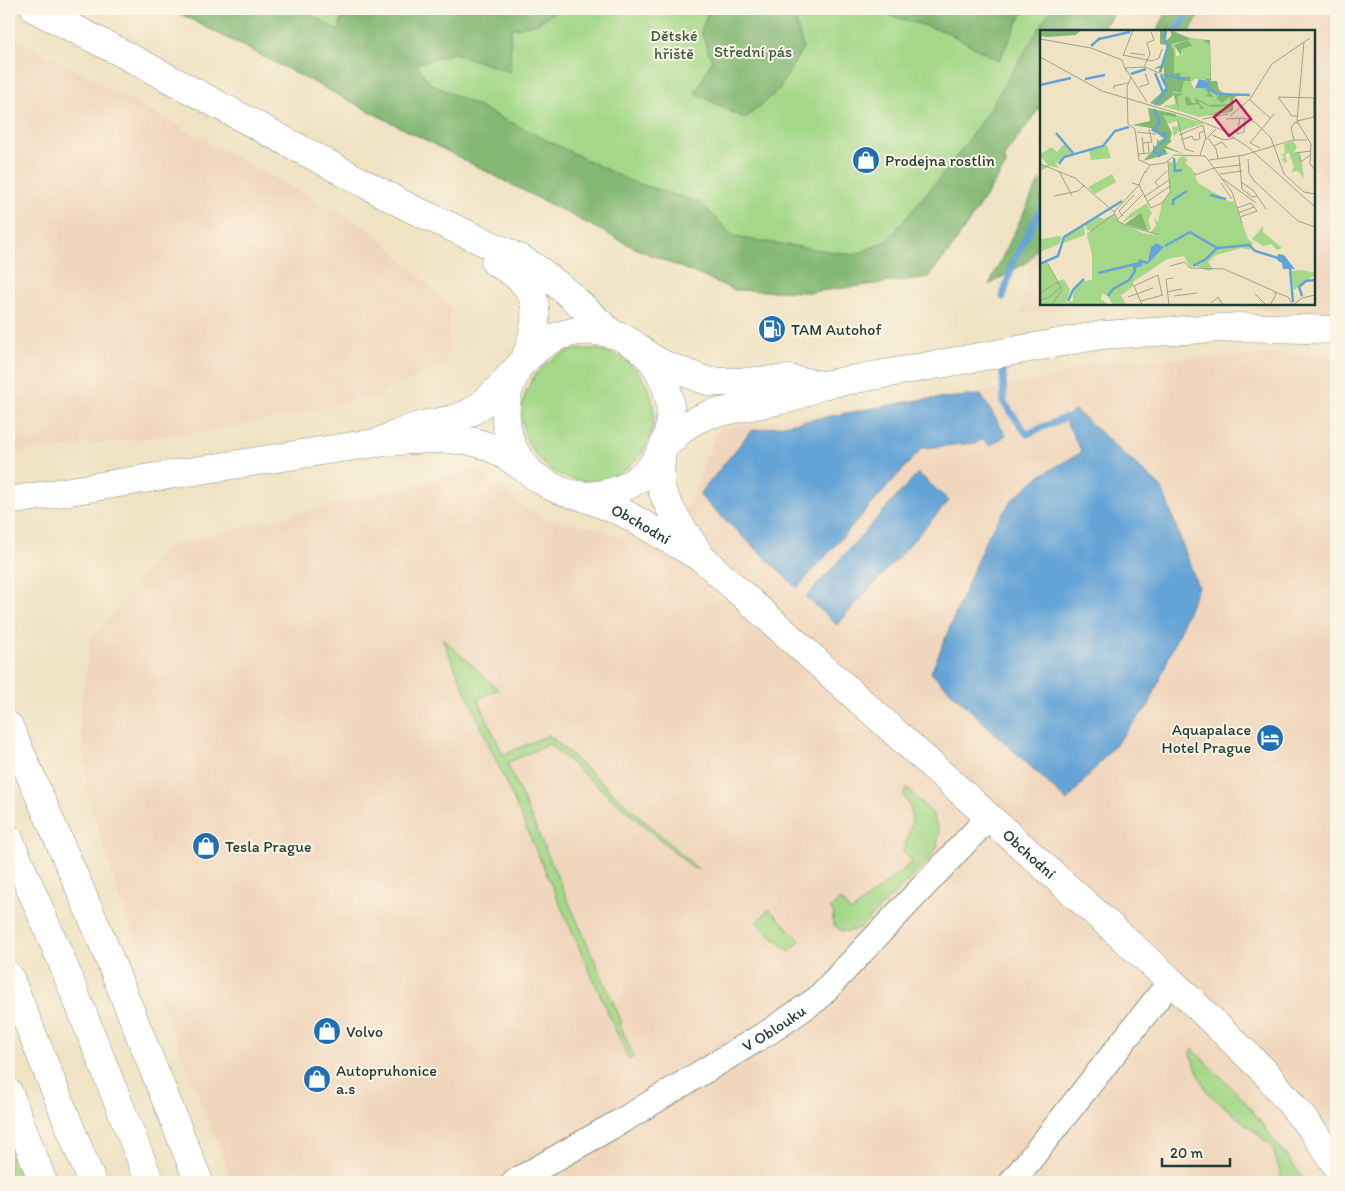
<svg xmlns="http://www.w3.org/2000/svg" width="1345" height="1191" viewBox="0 0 1345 1191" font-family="Itim,sans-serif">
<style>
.built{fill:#f0d6bc}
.green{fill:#a4d888;stroke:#628a5e}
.forest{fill:#83b874;stroke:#517a54}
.water{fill:#64a3d6;stroke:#427085}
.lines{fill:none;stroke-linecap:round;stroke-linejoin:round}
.stream{stroke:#64a3d6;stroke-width:7}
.street-casing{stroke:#88907c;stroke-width:27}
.secondary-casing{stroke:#88907c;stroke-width:29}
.highway-casing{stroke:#88907c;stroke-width:29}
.street{stroke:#fff;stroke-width:25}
.secondary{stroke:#fff;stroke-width:28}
.highway{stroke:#fff;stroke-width:28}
.labels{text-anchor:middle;stroke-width:4;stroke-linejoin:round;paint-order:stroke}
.park-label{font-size:16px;fill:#3a5c45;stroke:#fcf5e5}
.poi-label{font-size:16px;fill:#1f3d34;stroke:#fcf5e5;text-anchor:start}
.street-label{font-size:16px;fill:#1f3d34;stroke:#fcf5e5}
.inset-river{fill:none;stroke:#64a3d6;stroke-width:2.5}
.inset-road{fill:none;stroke:#9ca18a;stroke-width:1}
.view{fill:#c2185b;fill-opacity:0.15;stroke:#c2185b;stroke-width:2.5}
.inset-edge{fill:none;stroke:#1f3d34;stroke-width:2.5}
</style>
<rect width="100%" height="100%" fill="#fcf5e5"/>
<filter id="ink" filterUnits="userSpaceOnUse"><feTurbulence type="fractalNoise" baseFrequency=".02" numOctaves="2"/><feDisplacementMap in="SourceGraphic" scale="10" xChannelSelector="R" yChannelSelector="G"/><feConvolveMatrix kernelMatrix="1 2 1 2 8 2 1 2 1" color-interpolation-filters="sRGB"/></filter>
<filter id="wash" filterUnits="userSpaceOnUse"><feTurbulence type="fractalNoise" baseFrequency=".0096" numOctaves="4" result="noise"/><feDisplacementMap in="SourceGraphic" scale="20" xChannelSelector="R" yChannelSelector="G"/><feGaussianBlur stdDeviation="1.12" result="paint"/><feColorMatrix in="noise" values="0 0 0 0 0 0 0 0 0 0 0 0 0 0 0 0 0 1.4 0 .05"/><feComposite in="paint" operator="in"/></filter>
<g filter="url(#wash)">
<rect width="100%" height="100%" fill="#f0e3c4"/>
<!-- built -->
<g class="built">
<polygon points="1202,9 1336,9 1336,316 1193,304 1314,304 1314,31 1190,31"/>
<polygon points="9,34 372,231 450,306 446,364 377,396 222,430 25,451 9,455"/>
<polygon points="1041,241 1041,304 1100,304 1021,315 1030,260"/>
<polygon points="1311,353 1336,355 1336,1182 233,1182 125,912 88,798 79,715 91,639 166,546 479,469 525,507 551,520 590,527 622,538 690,503 718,428 979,392 1058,376 1094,362"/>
</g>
<!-- green -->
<g class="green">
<polygon points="171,9 717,9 708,12 713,60 704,77 794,15 800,9 868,9 947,32 999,60 1024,9 1118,9 1100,31 1041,31 1041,106 1004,156 1006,165 951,249 928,277 812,292 735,290 637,249"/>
<circle cx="588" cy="415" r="66"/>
<polygon points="442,638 498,689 478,699 503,755 549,735 699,870 693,868 549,744 507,763 621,1020 621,1027 634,1057 629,1060"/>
<path d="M907,788L932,813L939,831L937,847L926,863L860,928C847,933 839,934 832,921L834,914L830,909L840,900L851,912L912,862L903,851C910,827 919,819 903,795Z"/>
<polygon points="769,909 800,940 790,952 757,923"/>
<polygon points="1193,1049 1243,1099 1306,1182 1283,1182 1272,1146 1207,1092 1190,1054"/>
<polygon points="9,1149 22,1182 9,1182"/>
</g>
<!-- forest -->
<g class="forest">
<polygon points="171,9 301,9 339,31 343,9 559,9 538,23 511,29 510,72 453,53 416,64 430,83 630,181 701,203 734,237 855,255 888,240 955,159 985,116 1051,9 1118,9 1100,31 1041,31 1041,106 1004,156 1006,165 951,249 928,277 812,292 735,290 637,249"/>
<polygon points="717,9 800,9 794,15 803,48 778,91 745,119 695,93 712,61 701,32 708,12"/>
<polygon points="868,9 1024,9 999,61 947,32"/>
<polygon points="1168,9 1202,9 1190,31 1157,31"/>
<polygon points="1041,179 1041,241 1030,260 989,285 1038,183"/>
</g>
<!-- water -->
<g class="water">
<polygon points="981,395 1006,435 990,446 983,439 976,443 922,448 797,588 699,495 751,431 918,400"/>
<polygon points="1075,410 1162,488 1198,587 1149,705 1067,801 931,673 987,537 1012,500 1038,477 1082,452 1064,418"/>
<polygon points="918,473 949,501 837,625 806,597"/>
</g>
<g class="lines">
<!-- stream -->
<g class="stream">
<polyline points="1177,31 1190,9"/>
<polyline points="1003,297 1013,262 1041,208"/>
<polyline points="1003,372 1004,403 1027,434 1064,418"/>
</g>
</g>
</g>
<g filter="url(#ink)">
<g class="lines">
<!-- street casing -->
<g class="street-casing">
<g id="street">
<path id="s1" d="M514,1182L623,1120L772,1030L817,999L989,817"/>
<polyline points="1012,1182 1171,981"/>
</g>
</g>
<!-- secondary casing -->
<g class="secondary-casing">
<g id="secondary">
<polyline points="648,356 665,365 710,382 741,382 789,379 822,385"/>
<path d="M515,375C499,404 504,443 526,467"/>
<polyline points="665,446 684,427 696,420 710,414 791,398 822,385 1102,335 1238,327 1336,330"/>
<path d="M662,451C661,462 659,474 661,486C666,508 689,537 701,557"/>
<path id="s2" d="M583,497L624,513L704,560L1171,981L1265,1072L1313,1131L1336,1165"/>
<path d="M9,501C100,486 192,471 283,457C341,448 402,436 460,440C521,443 544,513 612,492C663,477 686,417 659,371C650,355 635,343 618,336C605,331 593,330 580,331C529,335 510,388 471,412C454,421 440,421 423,425C407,429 391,437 376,443"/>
</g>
</g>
<!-- highway casing -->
<g class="highway-casing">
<g id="highway">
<path d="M35,9L116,50L410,208L521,259C555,278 582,307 611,333"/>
<path d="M495,262C505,268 516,274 524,283C544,304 534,337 524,361"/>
<polyline points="9,726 99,933 199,1182"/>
<polyline points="9,839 63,964 150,1182"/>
<polyline points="9,976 92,1182"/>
<polyline points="9,1093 43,1182"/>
</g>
</g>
<!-- street -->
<use href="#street" class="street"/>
<!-- secondary -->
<use href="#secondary" class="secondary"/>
<!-- highway -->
<use href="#highway" class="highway"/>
</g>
</g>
<!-- icons -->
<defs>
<g id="shop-disc" transform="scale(1.4375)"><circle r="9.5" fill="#1f6fb2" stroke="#fcf5e5"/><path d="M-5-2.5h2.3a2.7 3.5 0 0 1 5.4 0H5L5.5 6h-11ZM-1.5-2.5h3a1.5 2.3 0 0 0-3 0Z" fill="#fff"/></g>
<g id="fuel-disc" transform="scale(1.4375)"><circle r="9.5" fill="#1f6fb2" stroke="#fcf5e5"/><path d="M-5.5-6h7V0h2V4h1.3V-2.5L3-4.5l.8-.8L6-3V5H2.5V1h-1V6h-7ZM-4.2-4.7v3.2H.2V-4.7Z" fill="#fff"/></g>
<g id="hotel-disc" transform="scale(1.4375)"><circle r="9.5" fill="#1f6fb2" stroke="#fcf5e5"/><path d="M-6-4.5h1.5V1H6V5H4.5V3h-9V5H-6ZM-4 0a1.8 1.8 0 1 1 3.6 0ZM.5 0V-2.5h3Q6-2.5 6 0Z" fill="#fff"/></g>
</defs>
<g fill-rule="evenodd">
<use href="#shop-disc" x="866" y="160"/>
<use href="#fuel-disc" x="772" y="329"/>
<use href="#hotel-disc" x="1270" y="738"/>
<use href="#shop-disc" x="206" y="846"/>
<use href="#shop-disc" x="327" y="1031"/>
<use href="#shop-disc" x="317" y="1079"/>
</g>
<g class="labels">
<!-- park labels -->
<g class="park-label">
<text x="674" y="41">Dětské<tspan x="674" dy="18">hřiště</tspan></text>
<text x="753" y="57">Střední pás</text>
</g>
<!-- poi labels -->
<g class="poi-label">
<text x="885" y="166">Prodejna rostlin</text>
<text x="791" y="335">TAM Autohof</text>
<text x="1251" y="735" text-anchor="end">Aquapalace<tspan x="1251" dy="18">Hotel Prague</tspan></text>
<text x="225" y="852">Tesla Prague</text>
<text x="346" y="1037">Volvo</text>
<text x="336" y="1076">Autopruhonice<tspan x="336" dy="18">a.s</tspan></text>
</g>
<!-- street labels -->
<g class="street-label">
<text dy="6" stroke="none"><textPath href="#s2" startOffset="64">Obchodní</textPath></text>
<text dy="6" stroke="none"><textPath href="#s2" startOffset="575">Obchodní</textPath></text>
<text dy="6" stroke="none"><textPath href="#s1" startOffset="302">V Oblouku</textPath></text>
</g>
</g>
<!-- overview -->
<g transform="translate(1040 30)">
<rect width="275" height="275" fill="#f0e3c4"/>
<path d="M143,7L170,10L171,54L172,58L191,65L193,80L190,82L159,87L122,76L135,74L134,65H129L133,19L130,11ZM145,11L150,17L141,19L143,25L136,26L135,14ZM155,49H164L170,59L154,58L151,52ZM123,85H137L164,93L138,102L134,107L132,97L138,96L137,91L127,94ZM253,111L257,117L254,123L260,122L264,148L258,141L251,142L254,137L249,123L245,124L247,132L240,134L245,132L242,130L244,125L238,126L245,123L244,114ZM25,113L33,123L24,127L19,133L15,132L19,138L10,136L0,141L2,135H8L2,128L1,129H0V124L12,117L17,122ZM67,115L71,128L51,130L49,119ZM152,126L145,127L148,130L145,133L152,139L158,153L190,172L194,171L208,209L213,213L209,220L202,218L176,225L168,232L173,239L169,241L153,235L150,238L144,226L127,229L93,252L94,256L81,265L86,275H73L68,266L62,263L61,269L69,275H58L57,270V275H0V236L7,232L18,251L24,249L30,260L26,273L33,271V262L44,251L52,250V224L47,206L51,200H47L45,194L48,191L58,187L64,189L74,184L78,191L103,203L122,206L110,202L116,196L114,187L118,192L122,173L130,162L129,132L136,133L140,127ZM116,213L124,217L107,235L111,217ZM72,144L76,152L55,164L48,157ZM107,173L112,184L108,189L111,199L108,201L100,183L82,193L91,183ZM44,195L45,205L21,214L24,207ZM223,196V202L242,218L237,220L231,214L223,216L212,209ZM19,206L22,208L19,214L0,222L1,209ZM262,240L275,243V247L271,246L275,249L272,247L254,260L250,241Z" fill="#a4d888" fill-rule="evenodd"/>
<path d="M0,0H41L36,5L8,7L0,6ZM120,0H127L126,11L131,6V0L151,9L131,14L130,11L132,17L134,19V43H140L141,48L149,46L151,51H144L141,63L133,61V63L144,64L137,67L139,81L134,65L120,76L110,73L122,62L115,43L123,61L126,58L121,49L124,51V36L121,43V38L113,39L121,35L126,26V15L120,14ZM148,10L152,16L142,19L141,26L134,15ZM163,10H170L171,51H177L179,60L185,64H199L193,69L194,78L193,72V80L190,82L167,86L184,79L182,83L189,81L192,75L187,79L186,76L171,77L158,71L164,79H158L161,78L158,74L146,76L145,67L148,66L152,73H156L155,68L169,75L191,74L190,67L182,73L176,68L180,65L169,61L174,67L161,66H166L168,62L164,60L170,59L169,51L164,49H170V15ZM108,78L136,84V87L123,85L132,103L130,110L132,111L126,116L144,124L124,118L128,124L103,131L113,120V113L114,117L117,115V108L118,111L124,109L111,98L92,95L110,91ZM101,183L108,201L85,194L100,183Z" fill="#83b874"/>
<path d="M159,49L169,51L170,59L155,58ZM116,213L124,217L107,235L111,217ZM238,224L244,225L255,239H243L242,233L237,230Z" fill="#64a3d6"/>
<path class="inset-river" d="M51,16L59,9L90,2M120,42L128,16L124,8L126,0M115,43L123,62L120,68M91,44L106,39M124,45L145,49M45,49L65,45M0,55L31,48M168,58L177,64L210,65M115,75L127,58L121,45M114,79L120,93L113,100L124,105L125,102L126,108L114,121L119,126L125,120M16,103L33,123M134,128L135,141L142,140M19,134L24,127L63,116L75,101L89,97M170,165L186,169M133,175V170L147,161M150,202L177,218L209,215L215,221L238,228M125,216L150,202M0,234L18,226L24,207L82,171M153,236L166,229L177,218M250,239L253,272M58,243L100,233M68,266L73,259L89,250L95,241L94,237L101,235L100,231L108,233M262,266L259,257L266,251L275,250M28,271L33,260L44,249"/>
<path class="inset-road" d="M0,9L51,18L82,30L86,41M264,12L257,91L271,114M90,23L105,25M83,25L112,31L119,28L122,19M83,26L93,0M0,27L62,61L150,87L182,100L208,117L275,177M104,37L110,24L107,13L114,10L111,2M85,38L105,37L124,45M85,38L107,72M91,47L87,57L88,94L95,99L99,130L110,135M99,57L109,54L105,43M74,59V56L88,53M210,69L232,34L270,8M210,70L230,88M190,86L210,69M257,86H252L238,67L275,68M200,88L197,104L204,102L205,88M163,89L188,84M186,89L205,88L215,92L231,108L244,144L264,162L275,164M138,91L145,119L154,122M257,91L274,87V69M97,102L116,104M139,105L163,95L166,110M172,105L184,110L194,108M102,107L104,124M168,108L176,119L178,129M141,110L152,106L154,110L160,109L159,103L164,101M254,110L251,98L255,92L258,93M103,113L112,112L109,99M271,114L270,134L275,140M174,116L182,112L187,118M220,118L210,113L234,84M255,123L271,121M98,124L109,123L108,112M160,125L165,110L176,99M199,126L202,159L212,167L217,166M259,126L261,132L270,125M208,129L209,143L214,151L258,191L275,197M169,130L204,125L253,110H267M0,134L35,148L74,182M174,138L201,135M19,141L32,166M154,142L155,145L174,138M105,143L110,135L125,133L135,125L165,126L192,162L202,193M180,144L202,141M183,149L216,173M201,152L214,161L226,179M92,153L99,155L111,178L122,173L130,162L128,131M181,153L192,169M119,157L115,152L127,141M14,166L38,161L45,155M104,167L129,150M107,172L130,156M197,178L211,173L217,181L200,187M74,182L78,191L85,195L119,205M74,182L99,155L105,141M198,183L214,177M83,186L79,181L94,165M77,190L103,164M47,204L74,184M8,234L22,259M130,236L145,232L149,238M150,238L184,239L234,261L236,265L230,275M127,262L142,259M235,262L248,267L253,275M0,263L18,252M215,264L226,275M134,266L157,263M88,267L113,258M0,270L8,268L21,257M101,271L123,265M171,273L178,267L183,275M11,275L22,260M102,275L94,256L118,245L122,265M129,275L126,249L133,248M253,275L262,268L275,265"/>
<path class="view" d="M196,70L211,89L189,106L174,87Z"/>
<rect width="275" height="275" class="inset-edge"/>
</g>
<!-- margin -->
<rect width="1345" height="1191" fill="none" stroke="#fcf5e5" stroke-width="30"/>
<!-- scale -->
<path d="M1162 1158v8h68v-8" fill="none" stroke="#1f3d34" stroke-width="2.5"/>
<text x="1170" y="1158" font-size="15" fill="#1f3d34" stroke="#fcf5e5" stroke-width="4" paint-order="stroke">20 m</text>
</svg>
